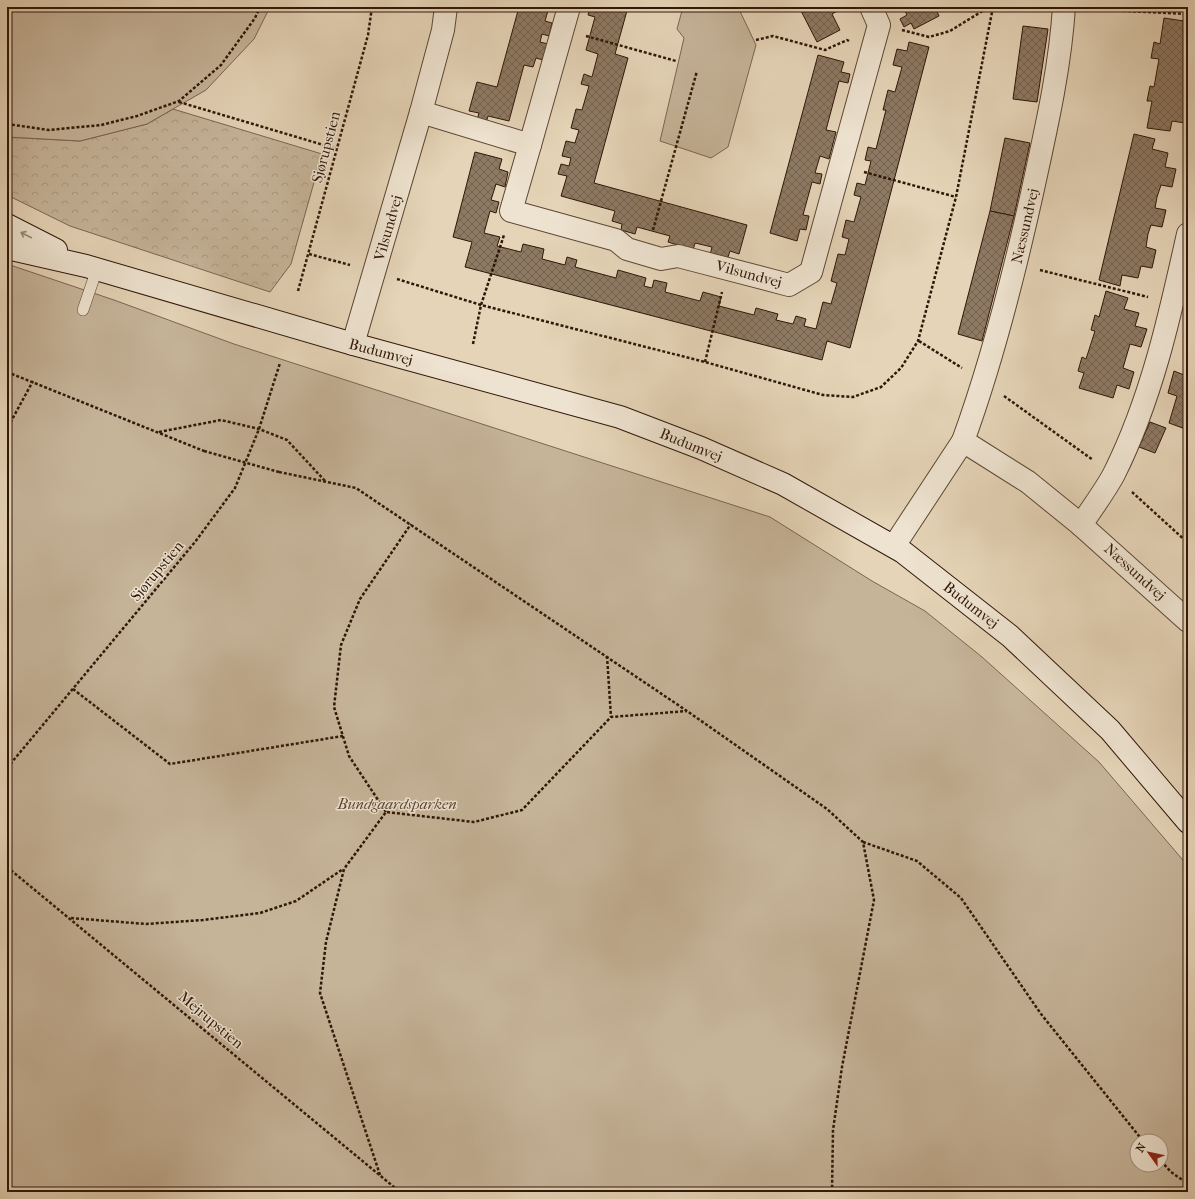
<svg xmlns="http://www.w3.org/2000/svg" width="1195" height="1199" viewBox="0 0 1195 1199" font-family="'IM FELL French Canon',serif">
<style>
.forest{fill:url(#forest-crowns);stroke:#7b6551}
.green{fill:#c6b499;stroke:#7b6551;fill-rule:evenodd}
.building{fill:url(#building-cross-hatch);stroke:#301609}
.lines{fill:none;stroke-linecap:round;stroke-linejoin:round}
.lane-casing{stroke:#5d4634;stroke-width:12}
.street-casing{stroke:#5d4634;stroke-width:24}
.secondary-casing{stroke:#301609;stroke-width:24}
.path{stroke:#301609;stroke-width:2.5;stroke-dasharray:3 2;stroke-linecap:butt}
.lane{stroke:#eee3d0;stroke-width:11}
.street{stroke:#eee3d0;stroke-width:22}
.secondary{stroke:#eee3d0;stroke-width:22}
.path-bridge{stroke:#301609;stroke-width:2.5;stroke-dasharray:3 2;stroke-linecap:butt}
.oneway{stroke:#988776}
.labels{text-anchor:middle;stroke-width:3;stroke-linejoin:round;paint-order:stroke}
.street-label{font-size:15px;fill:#301609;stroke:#eee3d0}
.park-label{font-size:15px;font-style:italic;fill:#5d4534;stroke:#eee3d0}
</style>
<defs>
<pattern id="forest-crowns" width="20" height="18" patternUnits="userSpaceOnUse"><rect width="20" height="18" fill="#c6b499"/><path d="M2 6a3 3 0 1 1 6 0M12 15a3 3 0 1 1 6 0" fill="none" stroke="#aa9a82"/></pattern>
<pattern id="building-cross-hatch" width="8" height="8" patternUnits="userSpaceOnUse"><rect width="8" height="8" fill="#8e7963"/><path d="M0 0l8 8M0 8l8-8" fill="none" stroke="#746250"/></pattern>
</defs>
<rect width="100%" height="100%" fill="#e5d4b7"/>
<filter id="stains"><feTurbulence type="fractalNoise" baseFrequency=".005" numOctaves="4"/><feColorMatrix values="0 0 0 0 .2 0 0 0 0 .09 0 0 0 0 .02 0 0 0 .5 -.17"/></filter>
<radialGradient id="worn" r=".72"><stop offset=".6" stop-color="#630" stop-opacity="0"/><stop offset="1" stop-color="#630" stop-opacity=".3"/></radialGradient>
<!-- forest -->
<polygon class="forest" points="173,109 322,154 291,264 270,292 70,226 7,195 7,137 80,141 147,124"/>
<!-- green -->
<g class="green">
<polygon points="7,7 270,7 254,39 206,90 147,124 80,141 7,137"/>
<polygon points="683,7 738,7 756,45 728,147 711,158 660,141 684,38 677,29"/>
<path d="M7,264L114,300L234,344L770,517L872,581L925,611L982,657L1099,762L1188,866V1192H7ZM1137,1141H1161V1165H1137Z"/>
</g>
<!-- building -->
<g class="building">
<polygon points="519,7 549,7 545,21 552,23 549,36 542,34 540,42 548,44 543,60 536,58 533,67 524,65 509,121 488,116 486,123 477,120 479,113 469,111 477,82 497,87"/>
<polygon points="590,7 628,7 615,54 628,58 594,183 747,225 739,254 730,251 727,260 710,255 712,247 695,243 693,250 668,242 670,236 637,227 635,234 621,230 622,224 612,221 615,211 561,196 567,176 558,174 561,164 569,166 571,158 562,156 566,141 575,143 579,130 571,128 576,109 582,110 589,86 581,84 584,74 592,77 598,54 586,50 595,17 588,15"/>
<polygon points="799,7 837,7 839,10 832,14 840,30 817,42"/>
<polygon points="903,7 935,7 939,16 914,29 911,23 904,27 900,19 907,15"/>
<polygon points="1164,18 1184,21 1183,32 1188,32 1188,109 1185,123 1172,121 1170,131 1147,128 1152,101 1147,101 1150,86 1154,87 1159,59 1151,58 1154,42 1160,44"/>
<polygon points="1023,26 1048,29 1037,102 1013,99"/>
<polygon points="909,42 929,47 850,348 827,341 822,360 465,267 472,242 453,237 475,152 502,159 499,169 508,172 505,187 496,184 491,200 499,202 496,213 490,211 484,233 500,237 497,246 521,252 523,244 544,249 542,259 565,265 567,257 577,260 575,267 616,278 618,270 646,278 644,286 652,288 654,280 667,283 665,292 700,301 703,292 721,297 719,306 754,315 756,308 778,314 776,320 793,324 796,316 806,319 804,326 816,329 823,302 831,304 837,283 831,281 838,254 845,255 849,239 842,237 846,220 854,222 861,197 854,195 857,183 865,185 871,161 865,160 868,147 876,149 886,110 883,110 888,90 895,92 902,67 893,65 897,49 907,51"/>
<polygon points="818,55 844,62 841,72 850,74 848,83 839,81 826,130 836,132 829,159 820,156 815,173 822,174 820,184 812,182 803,215 809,216 806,230 800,229 797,241 770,233"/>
<polygon points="1134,134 1155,139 1152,149 1168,153 1165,167 1176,169 1172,187 1161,185 1157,197 1155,208 1166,210 1162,227 1151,225 1148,234 1146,247 1156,250 1152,268 1141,266 1138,278 1122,275 1120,286 1099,280"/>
<polygon points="1005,138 1030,143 1014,216 990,211"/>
<polygon points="990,211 1014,216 982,341 958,334"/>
<polygon points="1106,291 1128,298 1124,309 1139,313 1135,326 1147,329 1141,347 1130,344 1123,368 1134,372 1129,389 1117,385 1113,398 1079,388 1084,373 1078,371 1082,357 1086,359 1095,331 1091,330 1095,315 1099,317"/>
<polygon points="1188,361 1188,430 1169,423 1177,396 1168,393 1174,371 1184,375"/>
<polygon points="1150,422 1166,428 1155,453 1139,447"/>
</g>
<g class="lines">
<!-- lane casing -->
<g class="lane-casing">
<polyline id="lane" points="83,310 97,269"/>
</g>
<!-- street casing -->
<g class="street-casing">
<g id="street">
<polyline points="421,112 530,145 511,211 616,240 627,249 661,259 678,256 789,285 811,272 879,25 871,7"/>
<polyline points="530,145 569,7"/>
<polyline points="353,344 421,112 443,30 446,7"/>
<path d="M963,441C993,359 1014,275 1033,189C1046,129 1060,69 1064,7"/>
<path d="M1081,525C1092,508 1105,491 1114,474C1152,398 1170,315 1188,234"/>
<polyline points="894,546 963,441 1028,482 1081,525 1188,621"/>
</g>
</g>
<!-- secondary casing -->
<g class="secondary-casing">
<g id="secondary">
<polyline points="7,225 56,250"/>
<polyline points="7,248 86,266 353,344 620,417 701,448 783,484 903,552 1010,636 1110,730 1188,822"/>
</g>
</g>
<!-- path -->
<g class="path">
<polyline points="1088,9 1188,14"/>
<polyline points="902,30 929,37 950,31 989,7"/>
<polyline points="586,36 676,61"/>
<polyline points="756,40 773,36 825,50 847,40 849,41"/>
<polyline points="179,102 337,149"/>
<polyline points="7,124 49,130 101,125 137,116 179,101 221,65 255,18 260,7"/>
<polyline points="864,172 956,197"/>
<polyline points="653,230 697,71"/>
<polyline points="309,254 350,265"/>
<polyline points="1040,270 1148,297"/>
<polyline points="397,279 481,305 705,362 823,395 853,397 881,387 901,368 918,341 956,197 993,7"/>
<polyline points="298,291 368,35 372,7"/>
<polyline points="919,341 962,368"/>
<polyline points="473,344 481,305 504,235"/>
<polyline points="705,362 722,292"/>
<polyline points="7,372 204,451"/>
<polyline points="1004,396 1093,460"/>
<polyline points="7,426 9,425 33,381"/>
<polyline points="159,432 221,420 259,429 287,440 326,482"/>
<polyline points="279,472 356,488 687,711 827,809 863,842 874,900 842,1067 833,1130 832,1192"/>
<polyline points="1132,492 1188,543"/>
<polyline points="607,656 611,717"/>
<polyline points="73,689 170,764 343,736"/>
<polyline points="7,768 195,542 235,488 259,429 280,363"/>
<polyline points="386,812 349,756 334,707 341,645 360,599 411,524"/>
<polyline points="863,842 917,861 961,898 1041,1014 1143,1141"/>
<polyline points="7,867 400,1192"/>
<polyline points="71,918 146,924 203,920 260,913 296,901 343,869"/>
<polyline points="1161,1161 1171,1172 1188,1184"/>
<polyline points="380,1175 320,993 326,942 344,869 386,812 474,822 522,810 611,717 687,711"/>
</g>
<!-- lane -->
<use href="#lane" class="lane"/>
<!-- street -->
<use href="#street" class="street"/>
<!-- secondary -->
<use href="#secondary" class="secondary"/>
<!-- path-bridge -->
<polyline class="path-bridge" points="204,451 279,472"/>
</g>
<!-- one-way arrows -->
<defs><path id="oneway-shaft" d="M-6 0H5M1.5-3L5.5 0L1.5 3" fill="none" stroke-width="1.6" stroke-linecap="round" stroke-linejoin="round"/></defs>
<use class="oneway" href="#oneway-shaft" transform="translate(26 235) rotate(-153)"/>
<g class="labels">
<!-- street labels -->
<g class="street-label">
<text transform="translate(326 147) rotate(-75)" y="5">Sjørupstien</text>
<text transform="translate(1025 226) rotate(-77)" y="5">Næssundvej</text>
<text transform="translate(388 228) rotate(-74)" y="5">Vilsundvej</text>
<text transform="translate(749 274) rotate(15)" y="5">Vilsundvej</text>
<text transform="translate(381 352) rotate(15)" y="5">Budumvej</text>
<text transform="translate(691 445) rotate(22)" y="5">Budumvej</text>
<text transform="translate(157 571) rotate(-50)" y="5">Sjørupstien</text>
<text transform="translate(1135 572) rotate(42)" y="5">Næssundvej</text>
<text transform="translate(971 605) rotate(38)" y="5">Budumvej</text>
<text transform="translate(211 1020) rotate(40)" y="5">Mejrupstien</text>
</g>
<!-- park labels -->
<g class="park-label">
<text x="397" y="809">Bundgaardsparken</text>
</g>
</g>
<!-- margin -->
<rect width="1195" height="1199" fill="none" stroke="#e5d4b7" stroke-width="24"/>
<rect x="8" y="8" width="1179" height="1183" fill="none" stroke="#301609" stroke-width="2"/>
<rect x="12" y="12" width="1171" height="1175" fill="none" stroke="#301609"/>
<!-- north arrow -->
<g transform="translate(1149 1153) rotate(303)"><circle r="19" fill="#eee3d0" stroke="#a29180"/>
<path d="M0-3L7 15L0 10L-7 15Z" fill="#8f2418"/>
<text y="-6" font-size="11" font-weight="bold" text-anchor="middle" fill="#301609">N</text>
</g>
<rect width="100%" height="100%" filter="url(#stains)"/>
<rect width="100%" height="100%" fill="url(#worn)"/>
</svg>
